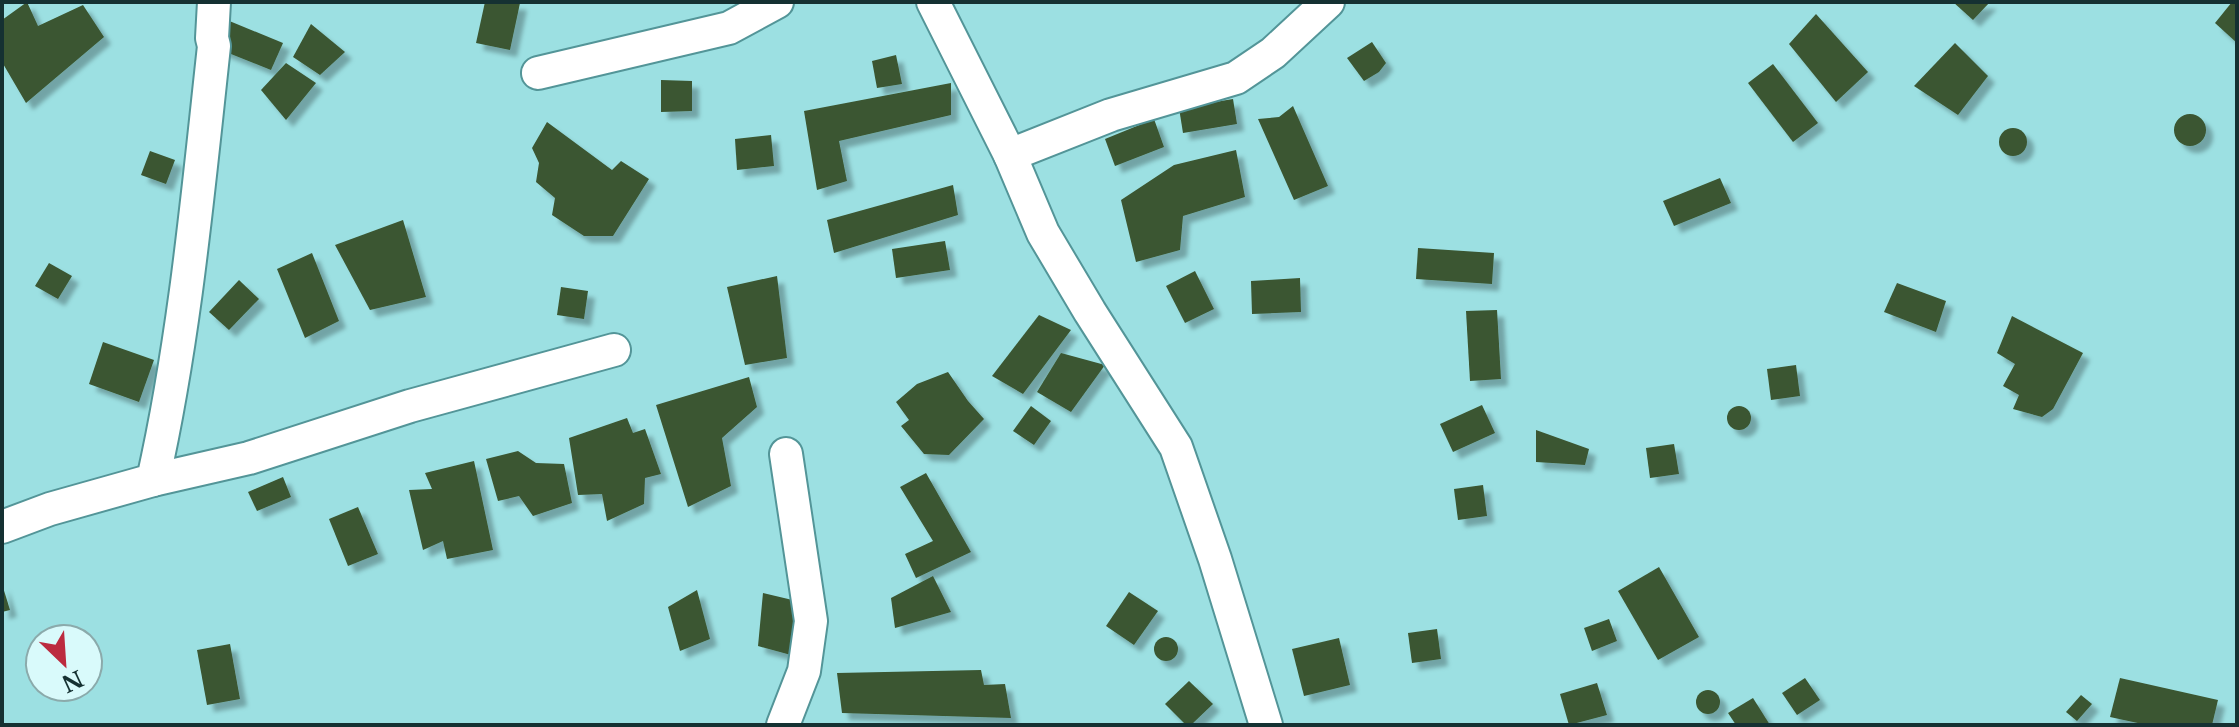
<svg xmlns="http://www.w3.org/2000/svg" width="2239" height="727" viewBox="0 0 2239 727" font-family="'Libre Baskerville',serif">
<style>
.building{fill:#3a5631;filter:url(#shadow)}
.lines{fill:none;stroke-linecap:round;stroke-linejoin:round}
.minor-casing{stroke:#539598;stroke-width:36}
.minor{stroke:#fff;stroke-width:32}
</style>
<defs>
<filter id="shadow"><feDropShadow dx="7" dy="7" stdDeviation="2" flood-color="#0004"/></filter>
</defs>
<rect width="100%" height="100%" fill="#9ce0e2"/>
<!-- building -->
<g class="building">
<polygon points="27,2 38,26 83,5 104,37 26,103 2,62 2,20"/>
<polygon points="485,2 520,3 510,50 476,43"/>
<polygon points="1953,2 1990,2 1973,20"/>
<polygon points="2232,2 2237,2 2237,43 2215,23"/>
<polygon points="1816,14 1868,72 1836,102 1789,44"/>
<polygon points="227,20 283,43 271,70 216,48"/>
<polygon points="311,24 345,52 320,75 293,57"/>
<polygon points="1372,42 1386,63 1379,72 1364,81 1347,58"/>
<polygon points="1955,43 1988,76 1958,115 1914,86"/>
<polygon points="896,55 902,84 877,88 872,61"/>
<polygon points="286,63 316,83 286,120 261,90"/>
<polygon points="1773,64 1818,123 1793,142 1748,83"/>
<polygon points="661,80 692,81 692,111 661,112"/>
<polygon points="951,83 951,115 839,141 847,181 817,190 804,111"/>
<polygon points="1233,99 1237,124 1183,133 1179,108"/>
<polygon points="1293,106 1328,186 1294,200 1258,119 1279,117"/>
<circle cx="2190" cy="130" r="16"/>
<polygon points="1154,119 1164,147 1115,166 1105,139"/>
<polygon points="547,122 612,170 621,161 649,179 613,236 584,236 552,215 555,198 536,182 539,163 532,148"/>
<circle cx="2013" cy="142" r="14"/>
<polygon points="771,135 774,166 737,170 735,139"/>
<polygon points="1236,150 1245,197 1183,216 1180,250 1136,262 1121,200 1174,165"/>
<polygon points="150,151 175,160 166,184 141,175"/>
<polygon points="1720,178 1731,203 1674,226 1663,201"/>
<polygon points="953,185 958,215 834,253 827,220"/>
<polygon points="403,220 426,297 370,310 335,245"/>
<polygon points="945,241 950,270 896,278 892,249"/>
<polygon points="1418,248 1494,253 1492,284 1416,279"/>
<polygon points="312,253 339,321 305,338 277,269"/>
<polygon points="49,263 72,276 58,299 35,286"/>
<polygon points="1195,271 1214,309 1185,323 1166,286"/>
<polygon points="777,276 787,358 745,365 727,287"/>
<polygon points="1300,278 1301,312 1252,314 1251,281"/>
<polygon points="239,280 259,299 229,330 209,312"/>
<polygon points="1897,283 1946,301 1936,332 1884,312"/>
<polygon points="561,287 588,291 584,319 557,315"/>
<polygon points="1497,310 1501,379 1470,381 1466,311"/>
<polygon points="1039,315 1071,330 1023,394 992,376"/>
<polygon points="2012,316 2083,353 2053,409 2042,417 2013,409 2019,395 2003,386 2015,364 1997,353"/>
<polygon points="103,342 154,360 139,402 89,384"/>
<polygon points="1061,353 1105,365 1071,412 1037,392"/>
<polygon points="1796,365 1800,396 1771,400 1767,369"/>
<polygon points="948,372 968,401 984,419 949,455 924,454 901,426 909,420 896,402 917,384"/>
<polygon points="749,377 757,407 722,438 731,486 688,507 656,405"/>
<polygon points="1482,405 1495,433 1453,452 1440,424"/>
<polygon points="1031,406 1051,421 1034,445 1013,431"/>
<circle cx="1739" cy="418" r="12"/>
<polygon points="627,418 633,433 645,429 661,474 645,478 644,504 607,521 602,494 578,495 569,438"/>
<polygon points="1536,430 1589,449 1585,465 1536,462"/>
<polygon points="1674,444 1679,474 1650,478 1646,448"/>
<polygon points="518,451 536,463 564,464 572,503 533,516 519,496 498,501 486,459"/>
<polygon points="474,461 493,550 447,559 443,541 423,550 409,490 432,489 425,473"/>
<polygon points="926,473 971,552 916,578 905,554 933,541 900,487"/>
<polygon points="283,477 291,497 257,511 248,492"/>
<polygon points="1483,485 1487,516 1458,520 1454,489"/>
<polygon points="358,507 378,554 348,566 329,519"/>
<polygon points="1659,567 1699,637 1658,660 1618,591"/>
<polygon points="933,576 951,612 895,628 891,598"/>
<polygon points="2,584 10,610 2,612"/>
<polygon points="697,590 710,639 680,651 668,607"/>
<polygon points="1129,592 1158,611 1134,645 1106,626"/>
<polygon points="763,593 805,603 791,655 758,646"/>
<polygon points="1609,619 1617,641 1592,651 1584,628"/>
<polygon points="1437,629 1441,659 1412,663 1408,633"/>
<circle cx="1166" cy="649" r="12"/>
<polygon points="1339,638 1350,685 1304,696 1292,649"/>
<polygon points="230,644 240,699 207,705 197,650"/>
<polygon points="981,670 984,685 1005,684 1011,718 842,713 837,673"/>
<polygon points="1805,678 1820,700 1797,715 1782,693"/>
<polygon points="2120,678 2218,700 2212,725 2147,725 2110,717"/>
<polygon points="1189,681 1213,704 1191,725 1186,725 1165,704"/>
<polygon points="1597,683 1607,715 1569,725 1560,694"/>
<circle cx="1708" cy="702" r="12"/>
<polygon points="2081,695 2092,704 2077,721 2066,712"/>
<polygon points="1753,698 1770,725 1736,725 1728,713"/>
</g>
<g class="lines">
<!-- minor casing -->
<g class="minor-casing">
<g id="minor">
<polyline points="933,2 1010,155 1043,233 1090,312 1176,447 1215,559 1266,725"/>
<polyline points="538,73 729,28 777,2"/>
<polyline points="1010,155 1111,115 1236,78 1273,53 1328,2"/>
<polyline points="153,480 249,458 410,406 614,350"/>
<path d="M2,527L50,509L153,480C185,337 198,192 214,46L212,38L214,2"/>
<polyline points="783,725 804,671 811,621 786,454"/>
</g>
</g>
<!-- minor -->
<use href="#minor" class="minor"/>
</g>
<!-- border -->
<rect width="2239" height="727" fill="none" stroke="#153132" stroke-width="8"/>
<!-- north arrow -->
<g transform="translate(64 663) rotate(155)"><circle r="38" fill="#d9fafb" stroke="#8baaab" stroke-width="2"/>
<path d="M0-6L14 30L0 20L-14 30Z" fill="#bc2b3f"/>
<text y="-12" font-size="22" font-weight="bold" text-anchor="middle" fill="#153132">N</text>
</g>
</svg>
